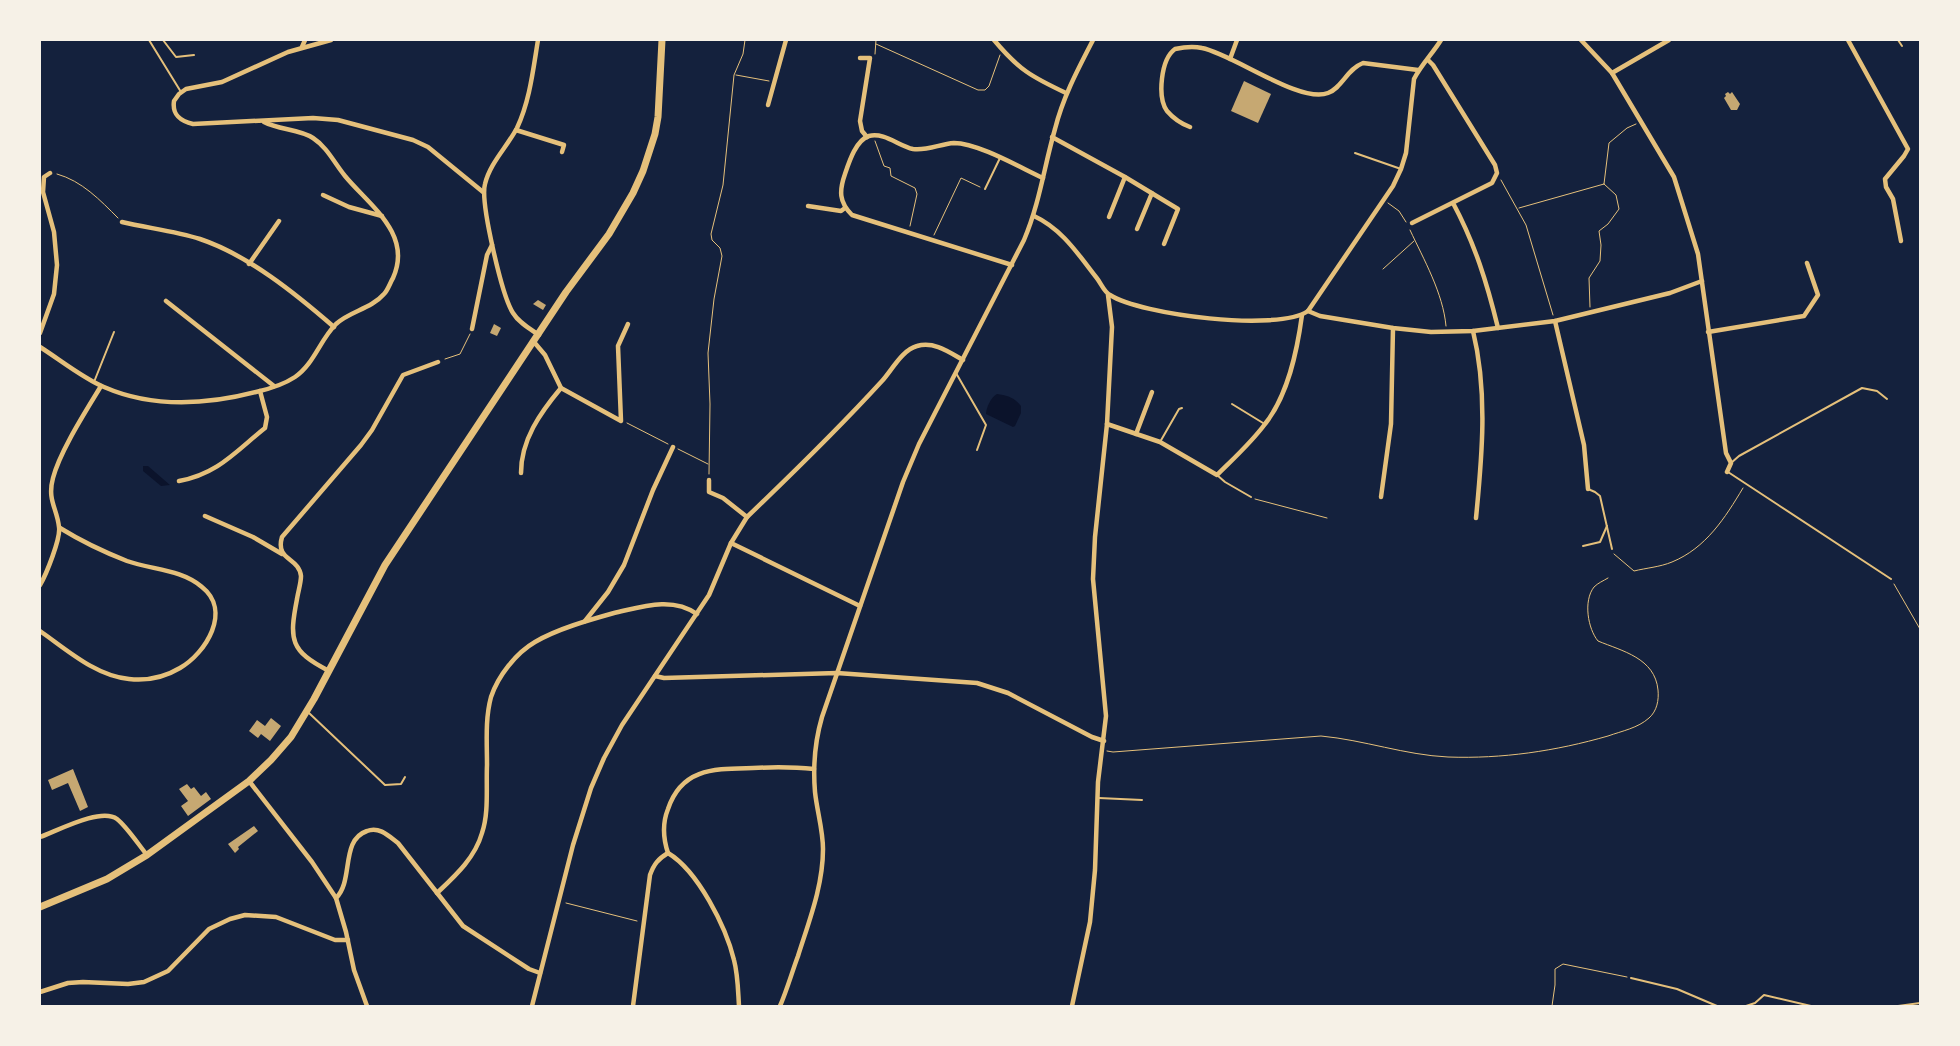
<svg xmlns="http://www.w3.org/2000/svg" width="1960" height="1046" viewBox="0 0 1960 1046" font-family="Ubuntu,sans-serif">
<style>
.water{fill:#0b132b}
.building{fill:#c6a872}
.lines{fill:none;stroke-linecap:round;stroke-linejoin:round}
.path{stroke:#e5c07b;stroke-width:1}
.service{stroke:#e5c07b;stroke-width:2}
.minor{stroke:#e5c07b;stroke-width:4.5}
.primary{stroke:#e5c07b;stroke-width:7}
</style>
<rect width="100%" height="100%" fill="#14213d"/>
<!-- water -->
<g class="water">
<path d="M997,394C1007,395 1015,398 1021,406V413L1015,426L1013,427L986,414C986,408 991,397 997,394Z"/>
<polygon points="143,466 148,466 170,485 161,486 143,471"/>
</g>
<!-- building -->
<g class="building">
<polygon points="1244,81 1271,94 1258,123 1231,111"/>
<polygon points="1728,92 1730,94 1732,92 1740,104 1737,110 1731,110 1724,98 1726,96 1725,94"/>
<polygon points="538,300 546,305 543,310 533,304"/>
<polygon points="494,324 501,328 497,336 490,333"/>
<polygon points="271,718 281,726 270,741 261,734 258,738 249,731 257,720 265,726"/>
<polygon points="73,769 88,807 80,811 68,783 52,790 48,780"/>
<polygon points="187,784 191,789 194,787 201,796 206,792 211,799 188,816 181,806 188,801 179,789"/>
<polygon points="254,826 258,831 238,847 239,849 235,853 228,844"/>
</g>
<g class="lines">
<!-- path -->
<g class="path">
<polyline points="876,44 978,90 985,90 989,86 1000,55"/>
<polyline points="875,54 876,40"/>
<polyline points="736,75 769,81"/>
<polyline points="875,141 884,166 890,168 891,176 915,188 917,194 910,226"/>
<path d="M57,174C82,181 100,200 118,218"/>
<polyline points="1501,180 1526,225 1553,315"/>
<polyline points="1604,184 1609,143 1627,128 1636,124"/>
<polyline points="1388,203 1399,211 1406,222"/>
<polyline points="1519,208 1604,184"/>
<path d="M1410,230C1424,260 1443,293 1446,326"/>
<polyline points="934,235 961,178 980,187"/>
<polyline points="1383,269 1414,241"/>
<polyline points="1590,307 1589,278 1600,261 1601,245 1599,231 1608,224 1619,209 1616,195 1604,184"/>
<polyline points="445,359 460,354 470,334"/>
<polyline points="627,423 668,444"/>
<polyline points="678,449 708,464"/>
<polyline points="709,474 710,404 708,353 714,299 722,256 720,248 712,240 711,234 723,185 734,75 743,54 745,40"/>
<polyline points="1255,499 1327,518"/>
<path d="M1614,554L1634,571C1646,568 1660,567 1672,562C1706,548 1725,518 1743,488"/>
<polyline points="1894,584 1920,629"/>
<path d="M1107,751L1113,752L1321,736C1364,740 1405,755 1448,757C1502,759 1556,751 1608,736C1622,731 1638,728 1649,718C1657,711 1659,700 1658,690C1655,658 1622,651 1598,641C1588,629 1583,601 1594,587C1598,583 1603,581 1608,578"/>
<polyline points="566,903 637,921"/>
<polyline points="1552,1006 1555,985 1555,969 1563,964 1627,977"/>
</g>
<!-- service -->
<g class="service">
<polyline points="149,40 181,92"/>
<polyline points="163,40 176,57 194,55"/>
<polyline points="1898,40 1902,46"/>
<polyline points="1355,153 1401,169"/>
<polyline points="985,189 1000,158"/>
<polyline points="956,373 986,425 977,450"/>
<polyline points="94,382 114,332"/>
<polyline points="1232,404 1263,423"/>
<polyline points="1160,442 1179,409 1182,408"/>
<polyline points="1731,463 1739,456 1862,388 1877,391 1887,399"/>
<polyline points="1728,472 1891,579"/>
<polyline points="1217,475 1225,482 1251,497"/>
<polyline points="1588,489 1595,492 1600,496 1612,549"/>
<polyline points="1583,546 1600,542 1607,526"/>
<polyline points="309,713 385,785 401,784 405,777"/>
<polyline points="1099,798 1142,800"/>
<polyline points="1631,978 1677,989 1717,1006"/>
<polyline points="1746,1006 1755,1003 1764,995 1811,1006"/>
<polyline points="1898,1006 1920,1003"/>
</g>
<!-- minor -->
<g class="minor">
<path d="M331,40L288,52L222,82L186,89L179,94L174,101C172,115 180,121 193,124L313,118L338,120L413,140L428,147L483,192"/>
<path d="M538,40C533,70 530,100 517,128C507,147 490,163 485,184C480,202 502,296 513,313C519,323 530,329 539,335"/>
<path d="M994,40C1019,70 1032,77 1066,93"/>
<polyline points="1581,40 1612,73 1674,177 1698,254 1726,453 1731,463 1727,472"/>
<polyline points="1848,40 1908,149 1904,156 1885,179 1886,187 1893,199 1901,241"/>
<polyline points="302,47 305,40"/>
<polyline points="860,58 870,58 860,121 862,131 867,137"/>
<polyline points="1230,59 1237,40"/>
<polyline points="1612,73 1669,40"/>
<polyline points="768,105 786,40"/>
<path d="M1190,127C1182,124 1173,118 1167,111C1157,97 1161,59 1175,49C1184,47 1193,46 1202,48C1233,54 1300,104 1328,93C1342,88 1347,69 1363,63L1418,70"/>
<polyline points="516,130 564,145 562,152"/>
<polyline points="1052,137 1125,177 1178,209 1164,244"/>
<polyline points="323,195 349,207 382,216"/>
<path d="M1453,203C1475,244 1487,283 1498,328"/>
<polyline points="808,206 841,211 845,208"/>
<path d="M1034,216C1062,229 1078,254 1096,277C1101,283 1104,292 1110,295C1141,315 1278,332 1308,311L1393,186L1401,169L1406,153L1414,79C1421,65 1433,53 1441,40"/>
<polyline points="1109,217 1125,177"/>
<path d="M122,222C147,228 175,231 200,239C248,255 296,294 334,327"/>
<polyline points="1412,223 1492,183 1497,173 1495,165 1433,65 1428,60"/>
<polyline points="1137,229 1152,193"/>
<polyline points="249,264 279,221"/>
<path d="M1012,265L852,215C839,202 839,191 845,174C849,162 856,140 869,136C884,132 899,146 913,149C927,151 940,144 954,143C978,143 1021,168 1043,178"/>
<polyline points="166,301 274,386"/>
<polyline points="1308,311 1320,316 1393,328 1431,332 1473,331 1555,321 1670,293 1702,281"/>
<polyline points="1555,321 1584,445 1588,489"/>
<polyline points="472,329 487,255 492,245"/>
<path d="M1473,331C1488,392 1482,457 1476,518"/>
<polyline points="1708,332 1804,316 1818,295 1807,263"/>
<polyline points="40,333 54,294 57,265 54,232 43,192 44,177 50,173"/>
<polyline points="534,342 545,355 561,388 621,421 618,346 628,324"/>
<path d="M40,347C59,359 84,379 104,387C152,408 206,405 256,392C269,389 283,385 295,377C314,364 320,340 336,324C350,311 371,309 384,294C388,290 390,283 393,278C413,234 369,205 345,176C335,164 327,147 313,138C299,129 279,130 264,122"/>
<path d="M1107,424L1160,442L1217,475C1233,459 1251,443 1265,424C1288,395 1297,352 1302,315"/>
<polyline points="1136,434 1152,392"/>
<path d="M521,473C521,440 540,413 561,388"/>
<polyline points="709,480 709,492 723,498 747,517"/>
<path d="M179,481C218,474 236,451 265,428L267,417L260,391"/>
<polyline points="1381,497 1391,424 1393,328"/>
<polyline points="205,516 253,537 282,554"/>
<polyline points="731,543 860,606"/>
<path d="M40,585C46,575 61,538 59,527C57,508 47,500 53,478C60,451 86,411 101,386"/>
<polyline points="585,621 608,592 624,565 653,490 673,447"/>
<path d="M40,631C67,650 96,676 129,679C147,681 165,677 180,668C206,653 232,611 202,587C181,569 152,570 127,561C104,552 81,541 60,528"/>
<path d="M329,671C290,651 289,640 297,599C298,592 301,583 301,576C299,557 275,561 282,537L361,445L372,430L403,375L438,362"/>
<polyline points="655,676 664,678 837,673 977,683 1008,693 1092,737 1104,741"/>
<polyline points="249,781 312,862 336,898 346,932 354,970 367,1006"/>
<path d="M40,837C57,831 101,807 117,819C127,827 138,844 147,855"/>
<path d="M668,853C698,871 726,927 734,960C738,975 738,991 739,1006"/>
<path d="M437,893C455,876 475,858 482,833C489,813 486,787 487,765C487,743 485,719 491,697C498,676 516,653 535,642C557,629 589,620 614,613C641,607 672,596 697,614"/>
<path d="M336,898C354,881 340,840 367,831C379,826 389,836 398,843L463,926L529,969L540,973"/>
<polyline points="40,992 68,983 83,982 128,984 144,982 168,971 209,929 230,919 245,915 276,917 335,940 348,940"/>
<path d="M532,1006L573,845L591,788L604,758L622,725L709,595L731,543L747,517C793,473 839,428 882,381C892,370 902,350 917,346C934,341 949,352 963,360"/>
<path d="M633,1006L650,875C654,864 658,859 668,853C663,838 662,824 668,809C682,767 716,769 753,768C774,767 794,767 814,769"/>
<path d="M780,1006C787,990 792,972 798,956C809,921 823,886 823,849C823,830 817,811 815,792C813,768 815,741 822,717L903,482L919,444L1024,240C1040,202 1044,167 1055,129C1063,97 1078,69 1093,40"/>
<polyline points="1072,1006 1090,922 1095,870 1098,782 1106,716 1093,579 1095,537 1107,424 1112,327 1108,295"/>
</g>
<!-- primary -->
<polyline class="primary" points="40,907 107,879 147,855 249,781 271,760 291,737 314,699 385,565 566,292 609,234 633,193 643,171 655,134 658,117 662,40"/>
</g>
<!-- border -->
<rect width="1960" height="1046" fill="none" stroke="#f6f1e7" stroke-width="82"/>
</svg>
